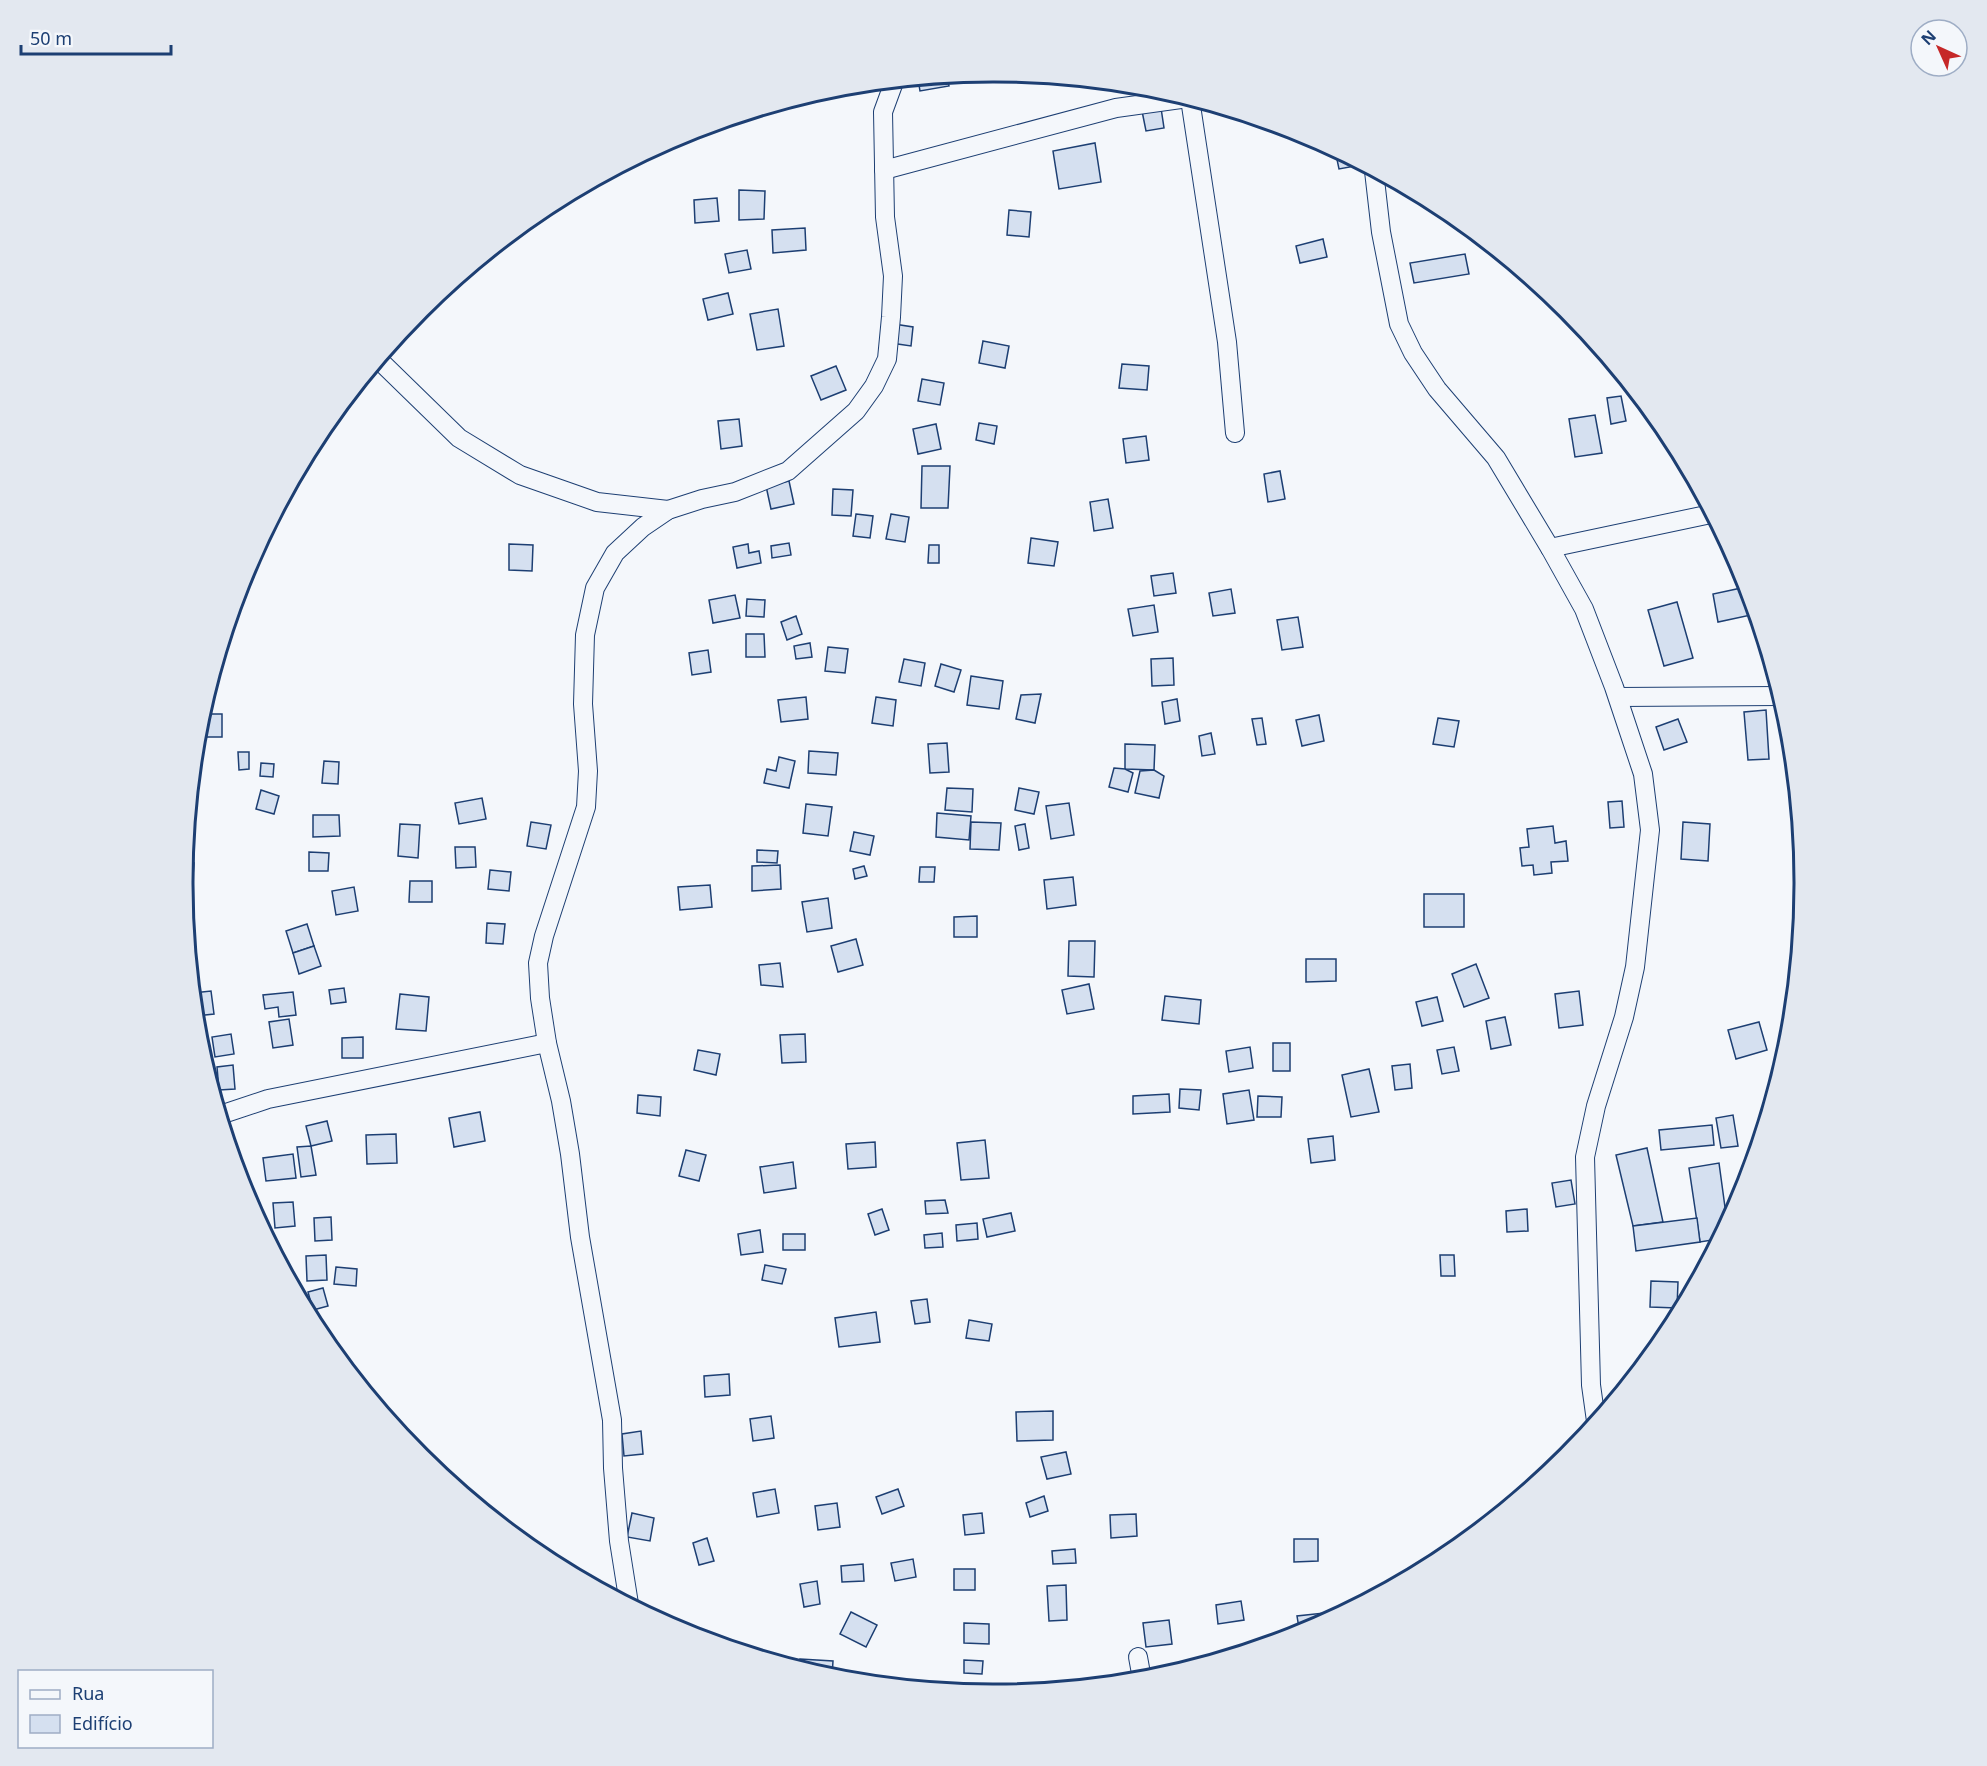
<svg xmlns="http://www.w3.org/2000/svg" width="1987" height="1766" viewBox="0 0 1987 1766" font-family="'Noto Sans',sans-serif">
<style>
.building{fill:#d5e0f0;stroke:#1d3f73;stroke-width:1.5}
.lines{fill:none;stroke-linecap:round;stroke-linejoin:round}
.minor-casing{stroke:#1d3f73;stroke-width:20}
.minor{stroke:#f4f7fb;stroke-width:18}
.rim{fill:none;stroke:#1d3f73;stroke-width:3}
</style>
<rect width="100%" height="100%" fill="#f4f7fb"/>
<!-- building -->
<g class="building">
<polygon points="947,77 949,86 920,91 918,79"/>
<polygon points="1161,108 1164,128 1146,131 1142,111"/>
<polygon points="1095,143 1101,182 1059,189 1053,151"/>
<polygon points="1335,150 1348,157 1350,167 1339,169"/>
<polygon points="739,190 765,191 764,219 739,220"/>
<polygon points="717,198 719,221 695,223 694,200"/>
<polygon points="1009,210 1031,212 1029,237 1007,235"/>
<polygon points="805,228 806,250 773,253 772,230"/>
<polygon points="1323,239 1327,257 1300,263 1296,246"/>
<polygon points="747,250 751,269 729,273 725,254"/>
<polygon points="1465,254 1469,274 1414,283 1410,263"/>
<polygon points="728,293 733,314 708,320 703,299"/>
<polygon points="778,309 784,346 757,350 750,314"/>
<polygon points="894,324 913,327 911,346 891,343"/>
<polygon points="983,341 1009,346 1005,368 979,363"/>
<polygon points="1122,364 1149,366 1147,390 1119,388"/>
<polygon points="836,366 846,390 821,400 811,376"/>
<polygon points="922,379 944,383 940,405 918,401"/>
<polygon points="1621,396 1626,421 1611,424 1607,398"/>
<polygon points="1595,415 1602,453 1575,457 1569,419"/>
<polygon points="739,419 742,446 721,449 718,421"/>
<polygon points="979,423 997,426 994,444 976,440"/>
<polygon points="936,424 941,449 918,454 913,429"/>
<polygon points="1146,436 1149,460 1126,463 1123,439"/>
<polygon points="922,466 950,466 948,508 921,508"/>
<polygon points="1280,471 1285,499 1268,502 1264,474"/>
<polygon points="789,481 794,504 771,509 766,486"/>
<polygon points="833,489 853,490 851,516 832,515"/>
<polygon points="1108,499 1113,528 1094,531 1090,502"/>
<polygon points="856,514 873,516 870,538 853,536"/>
<polygon points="891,514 909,517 905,542 886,539"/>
<polygon points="1031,538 1058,542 1054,566 1028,563"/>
<polygon points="789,543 791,555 772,558 771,546"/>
<polygon points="509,544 533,545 532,571 509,570"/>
<polygon points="748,544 749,553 759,551 761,563 737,568 733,547"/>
<polygon points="929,545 939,545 939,563 928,563"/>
<polygon points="1173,573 1176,593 1154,596 1151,576"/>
<polygon points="1746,587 1751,615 1718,622 1713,594"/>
<polygon points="1231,589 1235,613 1213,616 1209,593"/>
<polygon points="735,595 740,618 713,623 709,600"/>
<polygon points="747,599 765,600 764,617 746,616"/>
<polygon points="1677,602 1693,658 1664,666 1648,610"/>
<polygon points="1154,605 1158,632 1133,636 1128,609"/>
<polygon points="796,616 802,634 787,640 781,622"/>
<polygon points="1298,617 1303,647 1282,650 1277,620"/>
<polygon points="746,634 764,634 765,657 746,657"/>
<polygon points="810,643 812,657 796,659 794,646"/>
<polygon points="828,647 848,649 845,673 825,671"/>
<polygon points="708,650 711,672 692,675 689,653"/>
<polygon points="1173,658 1174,685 1152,686 1151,659"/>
<polygon points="904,659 925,663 921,686 899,682"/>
<polygon points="941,664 961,670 954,692 935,686"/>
<polygon points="971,676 1003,681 999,709 967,705"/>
<polygon points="1041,694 1035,723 1016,719 1021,695"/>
<polygon points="806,697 808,719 781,722 778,700"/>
<polygon points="876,697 896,700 893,726 872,723"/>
<polygon points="1177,699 1180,721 1165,724 1162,702"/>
<polygon points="1766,710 1769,759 1748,760 1744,712"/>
<rect x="203" y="714" width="19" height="23"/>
<polygon points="1319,715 1324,741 1302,746 1296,720"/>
<polygon points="1262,718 1266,744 1257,745 1252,719"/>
<polygon points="1438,718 1459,721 1454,747 1433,744"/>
<polygon points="1678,719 1687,742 1664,750 1656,727"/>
<polygon points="1211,733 1215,754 1202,756 1199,736"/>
<polygon points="947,743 949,772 930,773 928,744"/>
<polygon points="1125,744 1155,745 1154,770 1125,769"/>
<polygon points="809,751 838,753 836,775 808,773"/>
<polygon points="238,752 249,752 249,769 239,770"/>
<polygon points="779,757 795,761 789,788 764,783 767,769 776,771"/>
<polygon points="324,761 339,762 338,784 322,783"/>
<polygon points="261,763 274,764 273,777 260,776"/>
<polygon points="1114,768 1125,769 1133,773 1128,792 1109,787"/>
<polygon points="1154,770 1164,776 1159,798 1135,793 1140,771"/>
<polygon points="947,788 973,789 972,812 945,810"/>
<polygon points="1019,788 1039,792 1034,814 1015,810"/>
<polygon points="261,790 279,796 274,814 256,809"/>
<polygon points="482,798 486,819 459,824 455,803"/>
<polygon points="1622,801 1624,827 1610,828 1608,802"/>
<polygon points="1069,803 1074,835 1051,839 1046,806"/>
<polygon points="806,804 832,807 828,836 803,833"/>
<polygon points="937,813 971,816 969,840 936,837"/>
<polygon points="313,815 339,815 340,836 313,837"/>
<polygon points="531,822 551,825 546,849 527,846"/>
<polygon points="971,822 1001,823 999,850 970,849"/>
<polygon points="1683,822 1710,824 1708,861 1681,859"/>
<polygon points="400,824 420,825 418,858 398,856"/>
<polygon points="1025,824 1029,848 1019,850 1015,826"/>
<polygon points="1553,826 1555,843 1566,841 1568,861 1551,862 1552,873 1534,875 1533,865 1522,866 1520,848 1529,847 1527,829"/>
<polygon points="854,832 874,836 870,855 850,851"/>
<polygon points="455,847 475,847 476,867 456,868"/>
<polygon points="757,850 778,851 777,863 757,862"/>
<polygon points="309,852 329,853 328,871 309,871"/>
<polygon points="185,862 194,863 192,889 183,888"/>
<polygon points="780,865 781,889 752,891 752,866"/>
<polygon points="864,866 867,876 855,879 853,869"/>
<polygon points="920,867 935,867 934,882 919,882"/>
<polygon points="490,870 511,872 509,891 488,889"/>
<polygon points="1073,877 1076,905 1047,909 1044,880"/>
<polygon points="410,881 432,881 432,902 409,902"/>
<polygon points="710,885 712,907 680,910 678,887"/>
<polygon points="354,887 358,911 336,915 332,891"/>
<rect x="1424" y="894" width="40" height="33"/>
<polygon points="828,898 832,928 807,932 802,902"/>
<polygon points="977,916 977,937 954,937 954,917"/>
<polygon points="487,923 505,924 503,944 486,943"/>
<polygon points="307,924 314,946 293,953 286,931"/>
<polygon points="856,939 863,965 838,972 831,946"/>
<polygon points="1069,941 1095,941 1094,977 1068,976"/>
<polygon points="314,946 321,966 299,974 293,953"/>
<polygon points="1794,957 1797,958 1794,985 1792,985"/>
<polygon points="1306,959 1336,959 1336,981 1306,982"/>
<polygon points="780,963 783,987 761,985 759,965"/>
<polygon points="1476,964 1489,998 1464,1007 1452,974"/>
<polygon points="1089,984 1094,1009 1067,1014 1062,990"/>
<polygon points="344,988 346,1002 331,1004 329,990"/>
<polygon points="211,991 214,1014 196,1016 193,993"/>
<polygon points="1579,991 1583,1025 1559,1028 1555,994"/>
<polygon points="293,992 296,1015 279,1017 278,1007 265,1009 263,995"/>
<polygon points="400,994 429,997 426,1031 396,1029"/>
<polygon points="1165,996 1201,1000 1199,1024 1162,1020"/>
<polygon points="1437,997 1443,1021 1422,1026 1416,1002"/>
<polygon points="1505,1017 1511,1045 1491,1049 1486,1021"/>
<polygon points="289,1019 293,1045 273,1048 269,1022"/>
<polygon points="1759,1022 1767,1050 1736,1059 1728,1030"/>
<polygon points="231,1034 234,1054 215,1057 212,1037"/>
<polygon points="805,1034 806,1062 782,1063 780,1035"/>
<polygon points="363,1037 363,1058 342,1058 342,1038"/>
<rect x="1273" y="1043" width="17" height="28"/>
<polygon points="1250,1047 1253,1068 1229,1072 1226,1051"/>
<polygon points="1454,1047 1459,1071 1442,1074 1437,1050"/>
<polygon points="698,1050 720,1054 716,1075 694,1070"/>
<polygon points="1410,1064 1412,1088 1395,1090 1392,1066"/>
<polygon points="233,1065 235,1089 219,1090 217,1067"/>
<polygon points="1369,1069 1379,1112 1351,1117 1342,1075"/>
<polygon points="1180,1089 1201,1090 1199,1110 1179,1108"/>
<polygon points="1249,1090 1254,1120 1227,1124 1223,1094"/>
<polygon points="1169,1094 1170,1112 1133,1114 1133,1096"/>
<polygon points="638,1095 661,1097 660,1116 637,1113"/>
<polygon points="1258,1096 1282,1097 1281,1117 1257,1117"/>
<polygon points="480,1112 485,1141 454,1147 449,1118"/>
<polygon points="1733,1115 1738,1146 1721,1148 1716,1118"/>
<polygon points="327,1121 332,1141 311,1146 306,1126"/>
<polygon points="1712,1125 1714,1145 1661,1150 1659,1130"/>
<polygon points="396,1134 397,1163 367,1164 366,1135"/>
<polygon points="1333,1136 1335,1160 1311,1163 1308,1139"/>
<polygon points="985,1140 989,1178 961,1180 957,1143"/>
<polygon points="875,1142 876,1167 848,1169 846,1144"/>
<polygon points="311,1146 316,1175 301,1177 297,1147"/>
<polygon points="1647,1148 1663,1222 1633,1226 1616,1155"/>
<polygon points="686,1150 706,1155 699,1181 679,1176"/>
<polygon points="293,1154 296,1178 266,1181 263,1158"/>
<polygon points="793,1162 796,1188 764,1193 760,1167"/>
<polygon points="1719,1163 1727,1222 1718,1239 1700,1242 1689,1168"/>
<polygon points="1571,1180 1575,1204 1556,1207 1552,1183"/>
<polygon points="945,1200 948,1213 926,1214 925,1201"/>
<polygon points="293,1202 295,1226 275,1228 273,1203"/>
<polygon points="882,1209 889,1230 875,1235 868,1214"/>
<polygon points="1527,1209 1528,1231 1507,1232 1506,1211"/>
<polygon points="1011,1213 1015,1231 987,1237 983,1219"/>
<polygon points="331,1217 332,1240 315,1241 314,1218"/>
<polygon points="1697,1218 1700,1242 1636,1251 1633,1226"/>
<polygon points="977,1223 978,1239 957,1241 956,1225"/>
<polygon points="760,1230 763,1252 741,1255 738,1234"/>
<polygon points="942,1233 943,1247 925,1248 924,1235"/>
<rect x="783" y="1234" width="22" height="16"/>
<polygon points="326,1255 327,1280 307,1281 306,1256"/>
<polygon points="1440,1255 1454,1255 1455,1276 1441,1276"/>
<polygon points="765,1265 786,1269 782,1284 762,1280"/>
<polygon points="336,1267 357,1269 356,1286 334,1284"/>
<polygon points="1651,1281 1678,1282 1677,1308 1650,1307"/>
<polygon points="323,1288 328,1306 313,1310 308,1292"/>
<polygon points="927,1299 930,1322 915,1324 911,1301"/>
<polygon points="876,1312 880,1342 839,1347 835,1318"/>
<polygon points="969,1320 992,1324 989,1341 966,1338"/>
<polygon points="729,1374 730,1395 705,1397 704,1376"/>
<polygon points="1053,1411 1053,1440 1017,1441 1016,1412"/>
<polygon points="771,1416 774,1438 753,1441 750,1419"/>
<polygon points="641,1431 643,1454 624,1456 622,1434"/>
<polygon points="1066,1452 1071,1474 1047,1479 1041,1457"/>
<polygon points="775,1489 779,1513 757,1517 753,1493"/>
<polygon points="898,1489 904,1506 882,1514 876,1497"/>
<polygon points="1044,1496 1048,1511 1030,1517 1026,1503"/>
<polygon points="837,1503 840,1527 818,1530 815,1506"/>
<polygon points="632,1513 654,1518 650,1541 627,1537"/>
<polygon points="982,1513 984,1533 965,1535 963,1515"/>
<polygon points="1136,1514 1137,1536 1111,1538 1110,1515"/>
<polygon points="707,1538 714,1561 699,1565 693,1543"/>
<polygon points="1294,1539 1318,1539 1318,1561 1294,1562"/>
<polygon points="1075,1549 1076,1563 1053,1564 1052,1551"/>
<polygon points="913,1559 916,1577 895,1581 891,1563"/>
<polygon points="863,1564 864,1581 842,1582 841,1566"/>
<rect x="954" y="1569" width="21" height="21"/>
<polygon points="817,1581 820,1604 804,1607 800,1584"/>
<polygon points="1066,1585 1067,1620 1049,1621 1047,1586"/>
<polygon points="1241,1601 1244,1620 1218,1624 1216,1605"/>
<polygon points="851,1612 877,1625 866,1647 840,1634"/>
<polygon points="1324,1613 1325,1621 1300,1634 1297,1616"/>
<polygon points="1169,1620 1172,1644 1146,1647 1143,1623"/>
<polygon points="964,1623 989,1624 989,1644 964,1643"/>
<polygon points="800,1659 833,1661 832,1677 800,1668"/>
<polygon points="964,1660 983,1661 982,1674 964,1673"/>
</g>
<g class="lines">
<!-- minor casing -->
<g class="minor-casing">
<g id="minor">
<polyline points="1190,99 1227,342 1235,433"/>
<polyline points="884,170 1116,108 1188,98"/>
<polyline points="1374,171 1381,232 1399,324 1413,353 1437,389 1496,458 1550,548 1584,609 1614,687 1643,774 1650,830 1635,967 1624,1017 1596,1106 1585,1157 1591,1385 1596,1421"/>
<polyline points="379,360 459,438 520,475 597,502 668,510"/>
<polyline points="1550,548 1711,514"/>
<polyline points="1618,697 1780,696"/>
<polyline points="220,1115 268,1099 547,1043"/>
<polyline points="629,1604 619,1541 613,1468 612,1420 580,1237 570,1154 561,1101 547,1043 540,998 538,963 544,936 586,807 588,771 583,704 585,635 595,588 615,553 643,527 668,510 702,499 735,492 788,471 856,411 874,386 887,359 891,317 893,276 885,217 883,112 894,82"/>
<polyline points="1138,1657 1142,1679"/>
</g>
</g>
<!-- minor -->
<use href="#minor" class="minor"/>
</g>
<!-- crop -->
<path d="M0 0H1987V1766H0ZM993 82H994A800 800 0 0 1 1794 882V884A800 800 0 0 1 994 1684H993A800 800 0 0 1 193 884V882A800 800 0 0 1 993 82Z" fill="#e3e8f0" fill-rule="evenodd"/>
<path class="rim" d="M993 82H994A800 800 0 0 1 1794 882V884A800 800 0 0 1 994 1684H993A800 800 0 0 1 193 884V882A800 800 0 0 1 993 82Z"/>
<!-- legend -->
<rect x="18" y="1670" width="195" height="78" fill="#f4f7fb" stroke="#9eadc5" stroke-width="1.5"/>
<rect x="30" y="1690" width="30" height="9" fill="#f4f7fb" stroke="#9eadc5" stroke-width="1.5"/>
<text x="72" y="1700" font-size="18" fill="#1d3f73">Rua</text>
<rect x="30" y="1715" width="30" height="18" fill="#d5e0f0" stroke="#9eadc5" stroke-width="1.5"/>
<text x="72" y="1730" font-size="18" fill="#1d3f73">Edifício</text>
<!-- north arrow -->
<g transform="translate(1939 48) rotate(315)"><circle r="28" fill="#f4f7fb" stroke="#9eadc5" stroke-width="1.5"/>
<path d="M0-4.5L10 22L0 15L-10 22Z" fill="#c62828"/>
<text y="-9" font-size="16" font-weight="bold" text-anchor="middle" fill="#1d3f73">N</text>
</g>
<!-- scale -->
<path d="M21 45v9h150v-9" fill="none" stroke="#1d3f73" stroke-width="3"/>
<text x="30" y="45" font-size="18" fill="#1d3f73" stroke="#f4f7fb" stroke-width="4.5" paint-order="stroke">50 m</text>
</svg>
